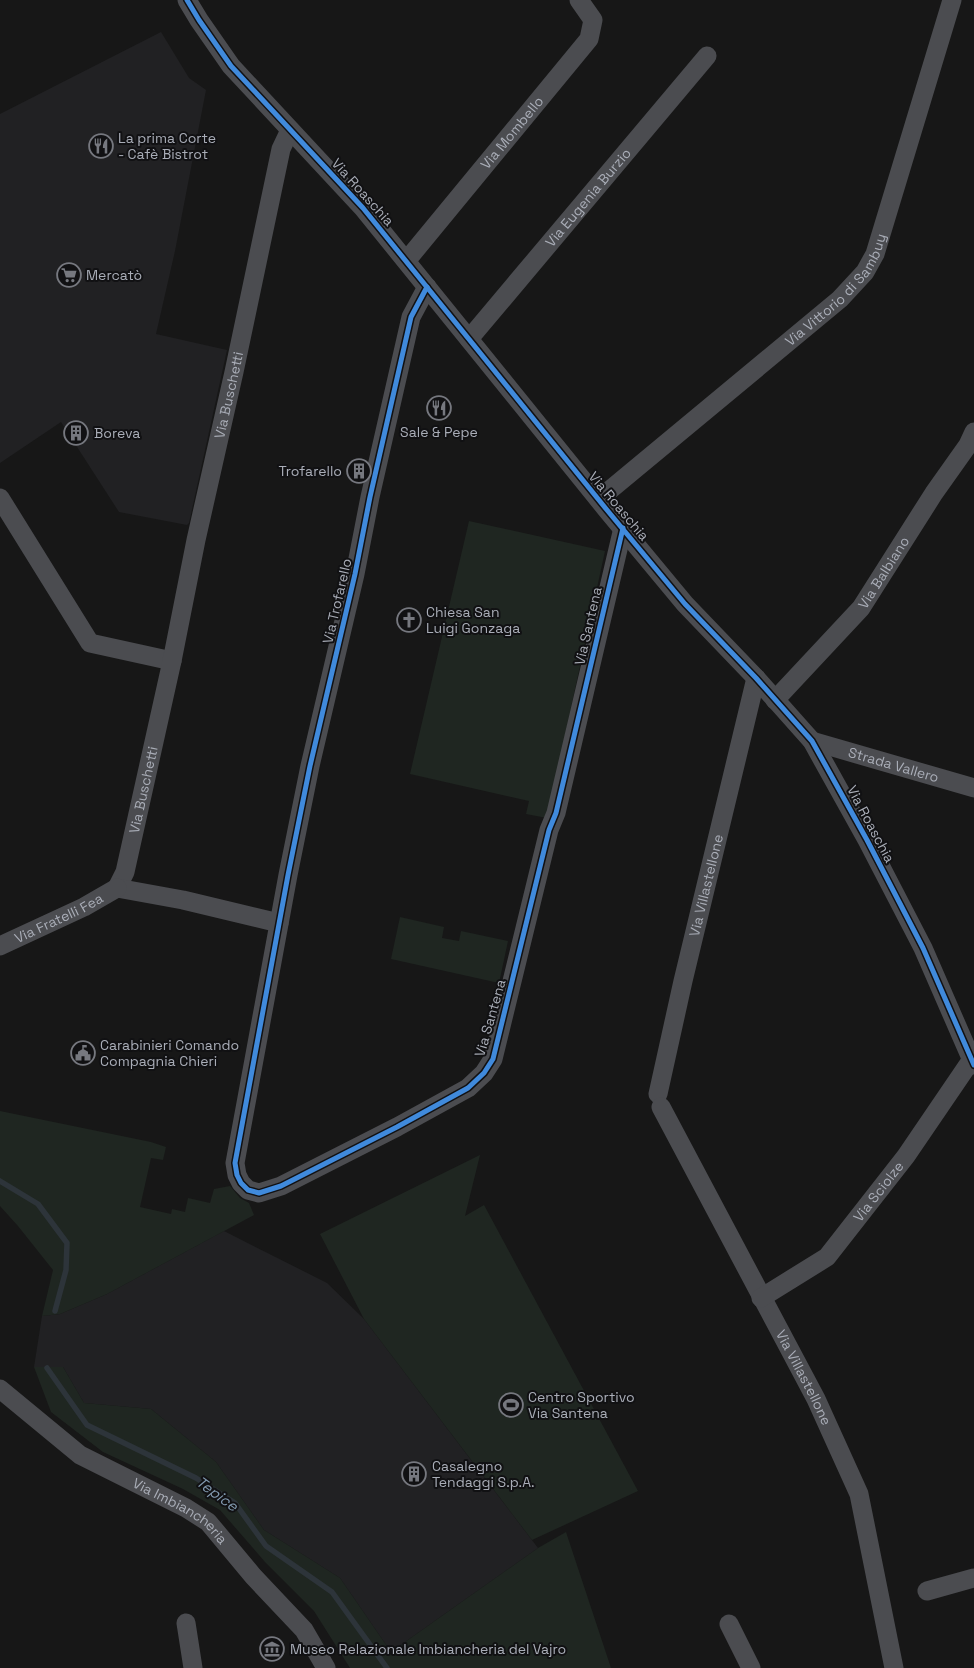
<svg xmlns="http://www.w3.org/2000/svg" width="974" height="1668" viewBox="0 0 974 1668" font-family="'Space Grotesk',sans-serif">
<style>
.built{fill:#212123}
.green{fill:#1f2621}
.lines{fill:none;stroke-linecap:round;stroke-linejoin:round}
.stream{stroke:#2d343a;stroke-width:5.5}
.minor{stroke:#4b4c50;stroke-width:19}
.cycleway-casing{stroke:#111113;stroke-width:8}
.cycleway{stroke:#408adc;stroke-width:5}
.labels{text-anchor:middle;stroke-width:4;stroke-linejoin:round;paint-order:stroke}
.street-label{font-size:14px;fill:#a9adb7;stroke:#111113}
.poi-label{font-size:14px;fill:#a9adb7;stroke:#111113;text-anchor:start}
.water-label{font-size:15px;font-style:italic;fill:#829ab0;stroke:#111113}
</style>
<rect width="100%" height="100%" fill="#171717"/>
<!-- built -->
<g class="built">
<polygon points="161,32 189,78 206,90 175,251 156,334 227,350 189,523 187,525 119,512 61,422 0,463 0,114"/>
<polygon points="224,1231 327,1283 364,1319 538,1548 391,1652 340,1578 264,1530 216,1462 151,1409 84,1403 63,1367 34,1367 42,1316 60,1314 107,1294"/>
</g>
<!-- green -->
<g class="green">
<polygon points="469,521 605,551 547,818 526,814 529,801 410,774"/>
<polygon points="400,917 444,927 442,938 459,941 461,931 508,941 499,983 391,959"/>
<polygon points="0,1111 151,1142 166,1147 163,1160 151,1158 140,1207 171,1214 172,1209 185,1212 188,1198 210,1203 214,1189 230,1186 240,1198 249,1203 254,1215 107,1294 60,1314 42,1316 53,1270 18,1226 0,1206"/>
<polygon points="480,1155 465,1216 484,1205 638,1491 532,1540 364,1319 320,1234"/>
<polygon points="34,1367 63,1367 84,1403 151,1409 216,1462 264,1530 340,1578 391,1652 538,1548 566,1532 611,1668 350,1668 314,1611 265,1562 220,1510 183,1489 103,1452 51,1412"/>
</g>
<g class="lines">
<!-- stream -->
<g class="stream">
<polyline points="0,1181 38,1204 67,1243 66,1270 55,1311"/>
<polyline points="47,1368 87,1425 196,1478 235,1503 266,1546 332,1592 387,1668"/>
</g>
<!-- minor -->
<g class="minor">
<polyline points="187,0 199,20 231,66 363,208 607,510 685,604 756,678 812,741 867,840 923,948 974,1065"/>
<path id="s1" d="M407,260L589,39L593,20L579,0"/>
<polyline points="427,287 411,317 370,497 355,574 310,766 288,875 235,1163 237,1175 241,1183 248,1190 259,1193 281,1186 397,1127 468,1088 484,1073 493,1059 549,830 556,813 623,528"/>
<path id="s2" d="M469,339L707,56"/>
<polyline points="0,498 90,643 172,661"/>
<path id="s3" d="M599,499L840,299L865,272L875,254L952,0"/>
<path id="s4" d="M775,700L861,608L934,493L968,445L974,432"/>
<path id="s5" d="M812,741L974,788"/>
<path id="s6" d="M117,888L125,872L172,661L196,540L234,372L281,149L290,130"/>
<polyline points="117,888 183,900 279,923"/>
<path id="s7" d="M0,946L84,907L117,888"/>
<path id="s8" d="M658,1094L683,981L756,678"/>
<path id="s9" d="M661,1107L816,1399L859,1494L894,1668"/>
<path id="s10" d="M761,1298L827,1257L906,1156L972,1059"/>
<path id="s11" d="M0,1389L80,1455L186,1508L208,1522L253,1576L304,1630L326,1668"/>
<polyline points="927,1591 974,1578"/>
<polyline points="186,1623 193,1668"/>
<polyline points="729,1624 751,1668"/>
</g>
<!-- cycleway casing -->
<g class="cycleway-casing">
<g id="cycleway">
<polyline points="187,0 199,20 231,66 363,208 607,510 685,604 756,678 812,741 867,840 923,948 974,1065"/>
<polyline points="427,287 411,317 370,497 355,574 310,766 288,875 235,1163 237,1175 241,1183 248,1190 259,1193 281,1186 397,1127 468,1088 484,1073 493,1059 549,830 556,813 623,528"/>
</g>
</g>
<!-- cycleway -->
<use href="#cycleway" class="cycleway"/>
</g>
<!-- icons -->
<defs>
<g id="restaurant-ring" transform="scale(1.25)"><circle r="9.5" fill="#111113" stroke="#76787f" stroke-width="1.5"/><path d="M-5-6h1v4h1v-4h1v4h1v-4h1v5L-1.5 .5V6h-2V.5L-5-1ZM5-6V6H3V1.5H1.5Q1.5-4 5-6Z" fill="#76787f"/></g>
<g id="supermarket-ring" transform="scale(1.25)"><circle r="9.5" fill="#111113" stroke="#76787f" stroke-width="1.5"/><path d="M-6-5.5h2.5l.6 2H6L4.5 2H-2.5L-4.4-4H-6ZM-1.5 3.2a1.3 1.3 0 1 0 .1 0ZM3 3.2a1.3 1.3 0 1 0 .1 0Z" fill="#76787f"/></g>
<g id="building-ring" transform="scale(1.25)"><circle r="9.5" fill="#111113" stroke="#76787f" stroke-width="1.5"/><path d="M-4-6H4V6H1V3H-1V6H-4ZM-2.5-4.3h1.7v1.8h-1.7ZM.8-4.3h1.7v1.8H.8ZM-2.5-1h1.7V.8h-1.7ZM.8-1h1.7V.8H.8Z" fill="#76787f"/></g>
<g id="church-ring" transform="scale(1.25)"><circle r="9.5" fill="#111113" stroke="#76787f" stroke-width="1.5"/><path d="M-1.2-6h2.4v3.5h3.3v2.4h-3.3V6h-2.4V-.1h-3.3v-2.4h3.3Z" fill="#76787f"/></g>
<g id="civic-ring" transform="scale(1.25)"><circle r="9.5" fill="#111113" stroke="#76787f" stroke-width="1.5"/><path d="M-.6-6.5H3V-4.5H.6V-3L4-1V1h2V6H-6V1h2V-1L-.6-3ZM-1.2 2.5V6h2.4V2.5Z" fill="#76787f"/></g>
<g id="stadium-ring" transform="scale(1.25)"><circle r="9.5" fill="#111113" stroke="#76787f" stroke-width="1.5"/><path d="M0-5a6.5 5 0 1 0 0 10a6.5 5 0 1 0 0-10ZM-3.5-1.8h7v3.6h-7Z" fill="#76787f"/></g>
<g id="museum-ring" transform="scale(1.25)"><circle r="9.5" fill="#111113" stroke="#76787f" stroke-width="1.5"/><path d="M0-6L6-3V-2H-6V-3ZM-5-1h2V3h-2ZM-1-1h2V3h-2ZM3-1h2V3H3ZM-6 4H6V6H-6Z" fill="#76787f"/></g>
</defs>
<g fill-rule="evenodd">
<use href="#restaurant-ring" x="101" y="146"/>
<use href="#supermarket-ring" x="69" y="275"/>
<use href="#restaurant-ring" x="439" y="408"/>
<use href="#building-ring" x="76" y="433"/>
<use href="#building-ring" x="359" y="471"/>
<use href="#church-ring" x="409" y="620"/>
<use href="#civic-ring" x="83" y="1053"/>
<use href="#stadium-ring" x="511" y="1405"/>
<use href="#building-ring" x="414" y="1474"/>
<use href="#museum-ring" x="272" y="1649"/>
</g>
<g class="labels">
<!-- street labels -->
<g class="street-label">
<text dy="5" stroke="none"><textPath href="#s1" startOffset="165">Via Mombello</textPath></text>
<text transform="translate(363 192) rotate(48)" y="5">Via Roaschia</text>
<text dy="5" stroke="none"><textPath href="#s2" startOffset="185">Via Eugenia Burzio</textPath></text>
<text dy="5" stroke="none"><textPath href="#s3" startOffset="318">Via Vittorio di Sambuy</textPath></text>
<text dy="5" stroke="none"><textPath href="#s6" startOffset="506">Via Buschetti</textPath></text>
<text transform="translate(619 506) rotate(50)" y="5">Via Roaschia</text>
<text dy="5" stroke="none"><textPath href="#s4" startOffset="168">Via Balbiano</textPath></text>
<text transform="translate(337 601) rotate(-77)" y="5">Via Trofarello</text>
<text transform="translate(588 626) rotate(-77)" y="5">Via Santena</text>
<text dy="5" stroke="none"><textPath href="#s5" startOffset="85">Strada Vallero</textPath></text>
<text dy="5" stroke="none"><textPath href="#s6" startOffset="102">Via Buschetti</textPath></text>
<text transform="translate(871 824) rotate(62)" y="5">Via Roaschia</text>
<text dy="5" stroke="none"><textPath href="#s8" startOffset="214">Via Villastellone</textPath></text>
<text dy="5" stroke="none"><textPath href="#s7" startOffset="65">Via Fratelli Fea</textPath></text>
<text transform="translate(490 1018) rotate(-74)" y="5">Via Santena</text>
<text dy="5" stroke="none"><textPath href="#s10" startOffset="161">Via Sciolze</textPath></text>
<text dy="5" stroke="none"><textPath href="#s9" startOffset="306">Via Villastellone</textPath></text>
<text dy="5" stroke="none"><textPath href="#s11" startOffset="219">Via Imbiancheria</textPath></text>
</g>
<!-- poi labels -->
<g class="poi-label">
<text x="118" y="143">La prima Corte<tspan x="118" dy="16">- Cafè Bistrot</tspan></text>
<text x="86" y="280">Mercatò</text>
<text x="439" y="437" text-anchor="middle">Sale &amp; Pepe</text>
<text x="94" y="438">Boreva</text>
<text x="342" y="476" text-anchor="end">Trofarello</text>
<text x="426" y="617">Chiesa San<tspan x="426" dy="16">Luigi Gonzaga</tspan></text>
<text x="100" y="1050">Carabinieri Comando<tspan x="100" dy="16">Compagnia Chieri</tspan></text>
<text x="528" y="1402">Centro Sportivo<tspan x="528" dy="16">Via Santena</tspan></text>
<text x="432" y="1471">Casalegno<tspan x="432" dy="16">Tendaggi S.p.A.</tspan></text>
<text x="290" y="1654">Museo Relazionale Imbiancheria del Vajro</text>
</g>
<!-- water labels -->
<g class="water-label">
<text transform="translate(217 1494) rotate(36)" y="5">Tepice</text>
</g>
</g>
</svg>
